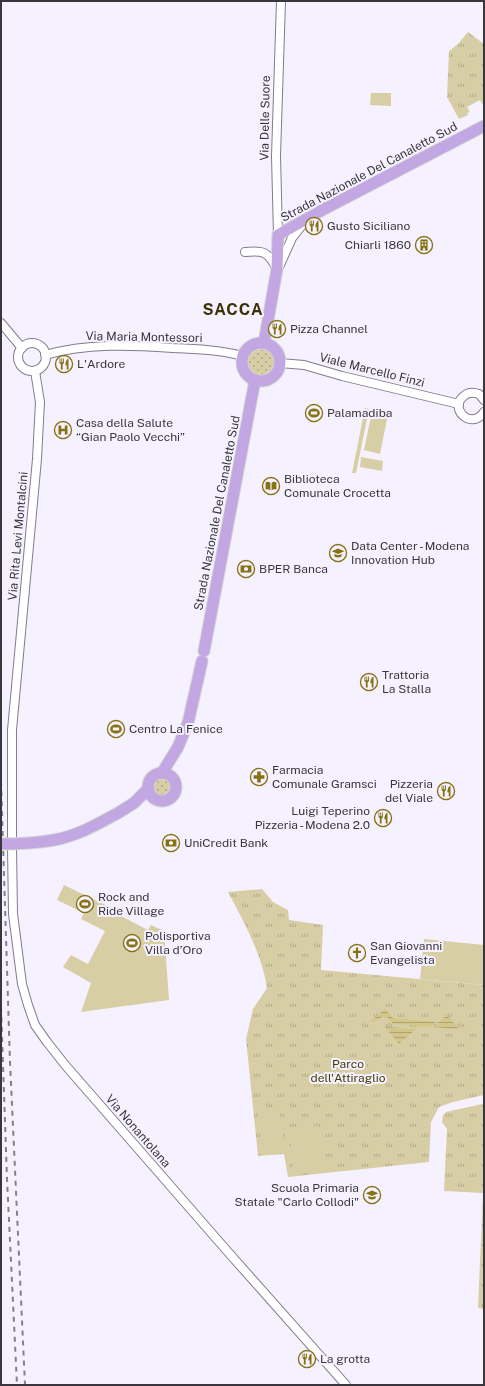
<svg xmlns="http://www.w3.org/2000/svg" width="485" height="1386" viewBox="0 0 485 1386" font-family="'Public Sans',sans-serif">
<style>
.grass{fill:url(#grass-dots)}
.park{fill:url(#park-tufts)}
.pitch{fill:#d8cea6}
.water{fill:url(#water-rules)}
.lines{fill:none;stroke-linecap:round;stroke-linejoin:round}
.minor-casing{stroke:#837b8e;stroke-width:10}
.major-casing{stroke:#d3d3d5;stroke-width:13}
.minor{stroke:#fff;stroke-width:8}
.major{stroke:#c2a7e2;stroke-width:11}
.rail{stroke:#837f89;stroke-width:2;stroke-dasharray:5 5;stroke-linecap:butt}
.major-bridge-casing{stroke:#d3d3d5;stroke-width:13;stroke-linecap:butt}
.major-bridge{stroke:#c2a7e2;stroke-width:11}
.labels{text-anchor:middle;stroke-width:4;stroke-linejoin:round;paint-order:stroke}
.street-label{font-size:12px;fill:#39363e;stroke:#f6f1fe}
.poi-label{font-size:12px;fill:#39363e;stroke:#f6f1fe;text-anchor:start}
.park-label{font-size:12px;fill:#443905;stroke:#f6f1fe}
.district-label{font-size:16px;font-weight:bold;letter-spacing:1px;fill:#3a3105;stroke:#f6f1fe}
</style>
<defs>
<pattern id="grass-dots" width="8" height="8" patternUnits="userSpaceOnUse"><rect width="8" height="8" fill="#d8cea6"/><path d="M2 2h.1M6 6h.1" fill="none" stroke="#b0a889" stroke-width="1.8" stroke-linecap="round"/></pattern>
<pattern id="park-tufts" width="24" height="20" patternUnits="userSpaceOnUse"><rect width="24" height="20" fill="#d8cea6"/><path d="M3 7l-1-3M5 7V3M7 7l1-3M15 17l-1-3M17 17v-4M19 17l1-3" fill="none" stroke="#b0a889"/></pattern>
<pattern id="water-rules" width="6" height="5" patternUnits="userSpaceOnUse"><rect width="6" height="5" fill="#d4c688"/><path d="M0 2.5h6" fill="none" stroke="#ada271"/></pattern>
</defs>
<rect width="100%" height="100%" fill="#f6f1fe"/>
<!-- grass -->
<g class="grass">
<circle cx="260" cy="362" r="15"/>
<circle cx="162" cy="786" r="9"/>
</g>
<!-- park -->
<g class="park">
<polygon points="468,32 484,44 484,103 482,104 480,100 467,107 470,112 467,113 468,115 459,119 447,97 449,51 458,44"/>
<path d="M262,889L273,902L288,910L289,920L323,925L321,970L484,985V1095L453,1102L439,1107L431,1122L429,1162L288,1177L284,1154L258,1156L246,1039L253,1009L267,988C262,954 244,922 228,892Z"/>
<polygon points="482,1104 484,1107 484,1309 478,1308 483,1193 444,1191 447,1129 442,1122 443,1115 446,1112"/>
</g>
<!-- pitch -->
<g class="pitch">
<polygon points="371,93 391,93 391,106 370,105"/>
<polygon points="365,408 369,409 356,473 352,473"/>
<polygon points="371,416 387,419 380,454 364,450"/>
<polygon points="361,457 383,461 382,471 360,467"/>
<polygon points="64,885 122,913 121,916 148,930 151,925 164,931 169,1000 81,1012 91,983 63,967 71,955 88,964 105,931 81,919 84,913 57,900"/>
<polygon points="424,939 484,945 484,985 420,979"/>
<polygon points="279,1109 284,1147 262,1149 257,1111"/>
<polygon points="318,1126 323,1169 294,1173 289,1129"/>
</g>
<!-- water -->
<g class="water">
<polygon points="385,1009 393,1018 436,1022 429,1027 413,1026 412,1024 410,1025 393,1024 387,1017 382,1017 375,1022 370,1022"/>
<polygon points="447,1015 459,1029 433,1027"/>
<polygon points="385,1027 416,1029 399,1044"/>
</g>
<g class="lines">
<!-- minor casing -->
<g class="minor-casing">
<g id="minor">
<polyline points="278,235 276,156 281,1"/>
<path d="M245,252C264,250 268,252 277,269"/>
<polyline points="279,267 292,238 303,224"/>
<polyline points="1,323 22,348"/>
<circle cx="32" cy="357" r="14"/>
<path d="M45,355C87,343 130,345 173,348C197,349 220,350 243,356"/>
<polyline points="280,363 304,365 342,376 459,404"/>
<polyline points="35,371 40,402 37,459 12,730 12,847 13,914 22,984 28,1005 35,1025 47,1042 66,1066 228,1252 346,1385"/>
<path d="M484,400L479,394C473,392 468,392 464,396C448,408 471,431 484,412"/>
</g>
</g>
<!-- major casing -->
<g class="major-casing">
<g id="major">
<polyline points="264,343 277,269 278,235 324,209 484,126"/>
<circle cx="261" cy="362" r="19"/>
<polyline points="204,651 255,380"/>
<circle cx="162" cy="787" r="14"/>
<polyline points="162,773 178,747 188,723 202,661"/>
<polyline points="118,813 134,803 148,789"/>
</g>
</g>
<!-- minor -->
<use href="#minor" class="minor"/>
<!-- major -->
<use href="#major" class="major"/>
<!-- rail -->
<g class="rail">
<polyline points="1,738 1,770"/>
<polyline points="1,781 10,1062 25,1385"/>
<polyline points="1,1007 7,1179 17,1385"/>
</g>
<!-- major-bridge casing -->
<g class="major-bridge-casing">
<path id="major-bridge" d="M1,844C19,844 37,843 54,840C77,836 98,824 118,813"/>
</g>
<!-- major-bridge -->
<use href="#major-bridge" class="major-bridge"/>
</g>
<!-- icons -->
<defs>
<g id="restaurant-ring" transform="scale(0.9)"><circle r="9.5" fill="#f6f1fe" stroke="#867213" stroke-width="1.5"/><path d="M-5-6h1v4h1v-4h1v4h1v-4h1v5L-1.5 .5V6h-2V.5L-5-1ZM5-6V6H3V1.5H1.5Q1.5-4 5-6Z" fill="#867213"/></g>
<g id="building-ring" transform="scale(0.9)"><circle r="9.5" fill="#f6f1fe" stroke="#867213" stroke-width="1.5"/><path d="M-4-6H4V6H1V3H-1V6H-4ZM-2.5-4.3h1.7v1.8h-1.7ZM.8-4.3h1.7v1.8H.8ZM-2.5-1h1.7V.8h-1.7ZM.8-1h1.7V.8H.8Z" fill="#867213"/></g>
<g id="stadium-ring" transform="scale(0.9)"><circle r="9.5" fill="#f6f1fe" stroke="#867213" stroke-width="1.5"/><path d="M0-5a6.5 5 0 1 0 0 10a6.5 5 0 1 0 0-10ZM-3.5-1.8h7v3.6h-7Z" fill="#867213"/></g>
<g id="hospital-ring" transform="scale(0.9)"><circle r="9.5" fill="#f6f1fe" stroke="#867213" stroke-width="1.5"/><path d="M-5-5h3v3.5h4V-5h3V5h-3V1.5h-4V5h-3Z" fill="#867213"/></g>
<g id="library-ring" transform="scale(0.9)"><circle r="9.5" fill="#f6f1fe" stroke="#867213" stroke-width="1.5"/><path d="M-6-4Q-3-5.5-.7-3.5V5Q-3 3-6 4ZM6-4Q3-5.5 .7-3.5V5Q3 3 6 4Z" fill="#867213"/></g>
<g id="university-ring" transform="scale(0.9)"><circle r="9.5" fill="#f6f1fe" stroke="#867213" stroke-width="1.5"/><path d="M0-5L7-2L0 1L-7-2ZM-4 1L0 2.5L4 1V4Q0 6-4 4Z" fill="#867213"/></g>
<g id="bank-ring" transform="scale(0.9)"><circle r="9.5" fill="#f6f1fe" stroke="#867213" stroke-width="1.5"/><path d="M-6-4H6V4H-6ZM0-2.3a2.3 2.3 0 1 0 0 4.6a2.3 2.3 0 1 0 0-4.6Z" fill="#867213"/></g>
<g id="pharmacy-ring" transform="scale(0.9)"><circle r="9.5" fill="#f6f1fe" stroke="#867213" stroke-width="1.5"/><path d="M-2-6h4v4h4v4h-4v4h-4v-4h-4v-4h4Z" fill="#867213"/></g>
<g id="church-ring" transform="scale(0.9)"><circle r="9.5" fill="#f6f1fe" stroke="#867213" stroke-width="1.5"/><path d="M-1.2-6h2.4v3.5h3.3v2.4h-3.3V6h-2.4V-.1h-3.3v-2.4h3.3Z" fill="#867213"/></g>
<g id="school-ring" transform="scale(0.9)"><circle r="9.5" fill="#f6f1fe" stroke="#867213" stroke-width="1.5"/><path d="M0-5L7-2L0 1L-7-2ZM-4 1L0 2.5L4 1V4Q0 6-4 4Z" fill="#867213"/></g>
</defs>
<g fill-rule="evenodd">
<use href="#restaurant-ring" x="314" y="226"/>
<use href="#building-ring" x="424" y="245"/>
<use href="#restaurant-ring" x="277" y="329"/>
<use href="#restaurant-ring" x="64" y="364"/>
<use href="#stadium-ring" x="314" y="413"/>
<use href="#hospital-ring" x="63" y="430"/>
<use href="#library-ring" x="271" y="486"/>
<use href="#university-ring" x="338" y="553"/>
<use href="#bank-ring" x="246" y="569"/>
<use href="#restaurant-ring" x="369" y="682"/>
<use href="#stadium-ring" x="116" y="729"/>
<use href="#pharmacy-ring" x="259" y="777"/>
<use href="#restaurant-ring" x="446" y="791"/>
<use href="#restaurant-ring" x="383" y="818"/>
<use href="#bank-ring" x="171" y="843"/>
<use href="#stadium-ring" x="85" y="904"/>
<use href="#stadium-ring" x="132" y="943"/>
<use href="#church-ring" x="357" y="953"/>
<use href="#school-ring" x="372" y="1195"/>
<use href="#restaurant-ring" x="307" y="1359"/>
</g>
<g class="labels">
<!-- street labels -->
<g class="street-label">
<text transform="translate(265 118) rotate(-89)" y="4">Via Delle Suore</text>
<text transform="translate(369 172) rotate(-28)" y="4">Strada Nazionale Del Canaletto Sud</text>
<text transform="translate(144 337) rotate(1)" y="4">Via Maria Montessori</text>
<text transform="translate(372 370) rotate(14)" y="4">Viale Marcello Finzi</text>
<text transform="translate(217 513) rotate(-79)" y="4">Strada Nazionale Del Canaletto Sud</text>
<text transform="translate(18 536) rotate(-85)" y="4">Via Rita Levi Montalcini</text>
<text transform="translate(138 1131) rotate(49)" y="4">Via Nonantolana</text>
</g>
<!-- poi labels -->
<g class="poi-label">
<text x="327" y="230">Gusto Siciliano</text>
<text x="411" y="249" text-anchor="end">Chiarli 1860</text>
<text x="290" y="333">Pizza Channel</text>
<text x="77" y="368">L'Ardore</text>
<text x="327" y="417">Palamadiba</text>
<text x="76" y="427">Casa della Salute<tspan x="76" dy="14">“Gian Paolo Vecchi”</tspan></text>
<text x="284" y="483">Biblioteca<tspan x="284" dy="14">Comunale Crocetta</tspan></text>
<text x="351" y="550">Data Center - Modena<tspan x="351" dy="14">Innovation Hub</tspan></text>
<text x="259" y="573">BPER Banca</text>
<text x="382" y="679">Trattoria<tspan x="382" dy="14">La Stalla</tspan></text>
<text x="129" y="733">Centro La Fenice</text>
<text x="272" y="774">Farmacia<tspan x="272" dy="14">Comunale Gramsci</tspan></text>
<text x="433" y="788" text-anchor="end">Pizzeria<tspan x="433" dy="14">del Viale</tspan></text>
<text x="370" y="815" text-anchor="end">Luigi Teperino<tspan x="370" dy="14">Pizzeria - Modena 2.0</tspan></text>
<text x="184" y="847">UniCredit Bank</text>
<text x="98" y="901">Rock and<tspan x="98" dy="14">Ride Village</tspan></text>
<text x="145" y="940">Polisportiva<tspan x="145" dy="14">Villa d’Oro</tspan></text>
<text x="370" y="950">San Giovanni<tspan x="370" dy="14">Evangelista</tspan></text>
<text x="359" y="1192" text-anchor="end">Scuola Primaria<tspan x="359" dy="14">Statale "Carlo Collodi"</tspan></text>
<text x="320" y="1363">La grotta</text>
</g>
<!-- park labels -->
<g class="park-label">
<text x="348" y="1068">Parco<tspan x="348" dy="14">dell'Attiraglio</tspan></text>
</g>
<!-- district labels -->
<g class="district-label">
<text x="233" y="315">SACCA</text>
</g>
</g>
<!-- border -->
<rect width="485" height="1386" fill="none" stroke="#39363e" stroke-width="4"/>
</svg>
